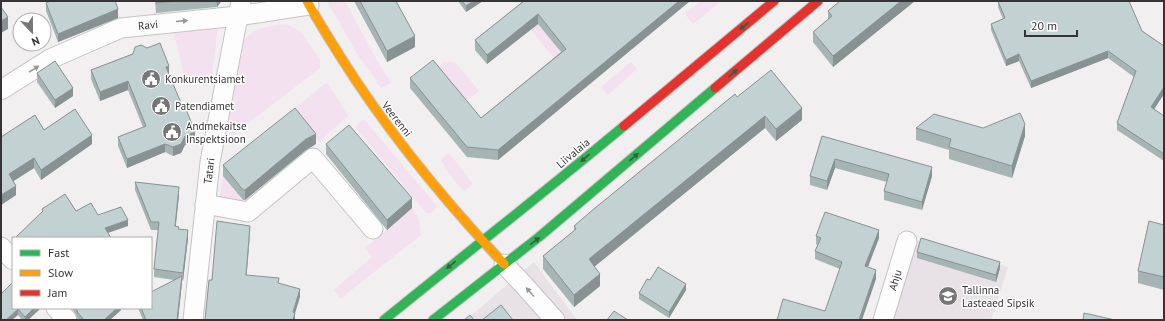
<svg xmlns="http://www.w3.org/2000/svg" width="1165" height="321" viewBox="0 0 1165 321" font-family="'PT Sans',sans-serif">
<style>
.built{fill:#e8e1e6}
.green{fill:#f4e1f0}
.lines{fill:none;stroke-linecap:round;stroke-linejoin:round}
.street-casing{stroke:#c5c3c4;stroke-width:21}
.fast-casing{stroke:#c5c3c4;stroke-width:11}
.slow-casing{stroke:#c5c3c4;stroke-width:11}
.jam-casing{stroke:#c5c3c4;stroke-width:11}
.street{stroke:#fdfdfd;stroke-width:19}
.fast{stroke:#30b455;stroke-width:9}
.slow{stroke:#ff9f0a;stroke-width:9}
.jam{stroke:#e5322d;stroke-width:9}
.wall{fill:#a7b4b4}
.shaded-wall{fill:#889292}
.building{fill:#c2d1d1;stroke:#889292}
.oneway{fill:#999899}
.oneway2{fill:#336040}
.labels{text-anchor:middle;stroke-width:3;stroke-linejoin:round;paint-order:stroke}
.street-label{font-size:11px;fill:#353335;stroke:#fff}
.poi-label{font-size:11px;fill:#353335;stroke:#fff;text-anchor:start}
</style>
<rect width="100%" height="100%" fill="#f1eff0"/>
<!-- built -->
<g class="built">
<polygon points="913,239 1008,267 991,320 890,320"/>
<polygon points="534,262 577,320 466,320"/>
</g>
<!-- green -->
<g class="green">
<polygon points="327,1 345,1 374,55 391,83 381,88 377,84 377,81 359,57"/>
<polygon points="701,1 721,1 693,24 685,14"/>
<polygon points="538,23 570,62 562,68 531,30"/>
<path d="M286,24L301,32L320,60V68L233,135L227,132L244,40C255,27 269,26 286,24Z"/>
<polygon points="218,28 212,75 186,84 174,33"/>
<polygon points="444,62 452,62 456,63 479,91 462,104 433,69"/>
<polygon points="631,62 637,69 608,95 601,87"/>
<polygon points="327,82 348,116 319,142 293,110"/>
<polygon points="364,119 437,206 433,212 427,214 355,127"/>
<path d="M449,153L473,184L465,191C454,183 448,171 441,160Z"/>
<polygon points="223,176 244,202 219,201"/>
<polygon points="412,208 418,217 421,235 340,299 334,290 372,257 365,248"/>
</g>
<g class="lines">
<!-- street casing -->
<g class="street-casing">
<g id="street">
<polyline points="1,90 50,59 121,28 238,16 309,5"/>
<polyline points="205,204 248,212 313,158 373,229"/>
<polyline points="1,247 13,260"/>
<polyline points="504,264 522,283 555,320"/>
<polyline points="56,308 67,320"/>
<polyline points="193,320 210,162 241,1"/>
<polyline points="883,320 907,241"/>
</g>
</g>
<!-- fast casing -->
<g class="fast-casing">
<g id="fast">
<path d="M384,320C464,255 545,192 624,126"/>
<polyline points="433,320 539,237 715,88"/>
</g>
</g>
<!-- slow casing -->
<g class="slow-casing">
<path id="slow" d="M307,1C317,20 329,38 340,56C387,131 443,199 504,264"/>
</g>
<!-- jam casing -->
<g class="jam-casing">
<g id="jam">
<polyline points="715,88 818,1"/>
<polyline points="624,126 774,1"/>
</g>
</g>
<!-- street -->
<use href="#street" class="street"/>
<!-- fast -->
<use href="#fast" class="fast"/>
<!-- slow -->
<use href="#slow" class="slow"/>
<!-- jam -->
<use href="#jam" class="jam"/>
</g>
<!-- wall -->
<g class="wall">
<polygon points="155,1 221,1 220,3 217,7 156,13"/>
<polygon points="354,1 396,1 415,47 387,62"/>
<polygon points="458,1 483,1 466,12"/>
<polygon points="520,1 690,1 498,160 467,157 410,88 410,78 481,118 561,52 538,24 487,64 475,50 475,40 521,3"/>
<polygon points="840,1 915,1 833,67 813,42 813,32 828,20 828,11"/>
<polygon points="998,1 1142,31 1164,46 1164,94 1154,109 1164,116 1164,161 1117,130 1117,123 1134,77 1108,58 1031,88 1019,61 1006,66 991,30 991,24 1003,19 998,7"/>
<polygon points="46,3 118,18 58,42 46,11"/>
<polygon points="147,48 169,74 195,140 185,145 181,153 173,156 165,152 127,168 118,146 118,137 143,127 128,90 100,101 91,79 91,70"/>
<polygon points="37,73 73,96 55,108 37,82"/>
<polygon points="737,97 802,120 776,141 765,128 594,267 600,286 574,307 543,269 543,256 574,231 574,226"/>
<polygon points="916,128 983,128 1025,136 1012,178 949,159 949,150 916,140"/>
<polygon points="44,130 92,144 41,180 34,168 13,181 16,195 1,205 1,137"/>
<polygon points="822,136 932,176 922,210 884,200 884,191 887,182 835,168 827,190 810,185 810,176"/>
<polygon points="316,144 306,150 245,200 243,200 223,176 223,165"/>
<polygon points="326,144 412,208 387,230 326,154"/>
<polygon points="135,182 179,195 175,226 188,238 183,281 182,280 178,320 143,320 138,308 151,308 174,280 154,277 154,269 158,230 151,230 135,190"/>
<polygon points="1164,225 1164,290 1138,283 1138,271"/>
<polygon points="816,236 879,238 868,267 876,279 840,269 815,259 815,251 818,245 816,244"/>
<polygon points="917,252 1000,268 996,282 917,258"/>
<polygon points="650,280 686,290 669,318 639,299 639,293"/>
<polygon points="13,308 41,308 28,320 22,320 18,315"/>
<polygon points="71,308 121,308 121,310 110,320 78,320 75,313"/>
</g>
<!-- shaded-wall -->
<g class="shaded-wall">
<polygon points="217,1 221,1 220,3 217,7"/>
<polygon points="473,1 483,1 466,12 466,6"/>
<polygon points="679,1 690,1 498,160 498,150"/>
<polygon points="901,1 915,1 833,67 833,56"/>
<polygon points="118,9 118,18 58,42 58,34"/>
<polygon points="538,14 538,24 487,64 487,55"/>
<polygon points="8,17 8,29 1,33 1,21"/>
<polygon points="415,36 415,47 387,62 387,51"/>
<polygon points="1108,51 1108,58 1031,88 1031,81"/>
<polygon points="1019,54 1019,61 1006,66 1006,60"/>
<polygon points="2,59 2,72 1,72 1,60"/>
<polygon points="169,66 169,74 166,67"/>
<polygon points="128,81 128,90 100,101 100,92"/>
<polygon points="1164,87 1164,94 1151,114 1151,107"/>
<polygon points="73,88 73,96 55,108 55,100"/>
<polygon points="802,108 802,120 776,141 776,129"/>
<polygon points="765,116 765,128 589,271 589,259"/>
<polygon points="1025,124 1025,136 1012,178 1012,166"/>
<polygon points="195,132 195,140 185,145 181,153 173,156 173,147 185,136"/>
<polygon points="316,134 316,144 306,150 245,200 245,190 306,139"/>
<polygon points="92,135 92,144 41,180 41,170"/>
<polygon points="165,144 165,152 127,168 127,159"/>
<polygon points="34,158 34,168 9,184 9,174"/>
<polygon points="835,159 835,168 827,190 827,181"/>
<polygon points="932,167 932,176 922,210 922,202"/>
<polygon points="16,186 16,195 1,205 1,195"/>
<polygon points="179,187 179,195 175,234 175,226"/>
<polygon points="412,198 412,208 387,230 387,220"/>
<polygon points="128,220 128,226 105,234 105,228"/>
<polygon points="250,226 250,234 246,283 246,275"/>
<polygon points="188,230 188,238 183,281 183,273"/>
<polygon points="879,230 879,238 865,274 865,266"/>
<polygon points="1000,262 1000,268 996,282 996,275"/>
<polygon points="876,270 876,279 862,320 859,320"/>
<polygon points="600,274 600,286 574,307 574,295"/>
<polygon points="182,276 182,283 178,320 177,320"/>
<polygon points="686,284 686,290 669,318 669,312"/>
<polygon points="300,289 300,297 293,320 293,312"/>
<polygon points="34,308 41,308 28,320 25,320 25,317"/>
<polygon points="117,308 121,308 121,310 110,320 104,320"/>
<polygon points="18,309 18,315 12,320 6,320"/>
<polygon points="295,313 295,320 293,320"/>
</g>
<!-- building -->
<g class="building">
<polygon points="50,1 115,1 118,9 58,34 46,3"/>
<polygon points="156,1 177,1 156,3"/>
<polygon points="360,1 396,1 415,36 387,51"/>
<polygon points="462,1 473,1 466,6"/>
<polygon points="524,1 679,1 498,150 467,147 410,78 433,60 481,118 566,49 538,14 487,55 475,40"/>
<polygon points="840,1 901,1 833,56 813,32 832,16 828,11"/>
<polygon points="998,1 1129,1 1142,31 1164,46 1164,87 1151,107 1164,116 1164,154 1117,123 1136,71 1108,51 1031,81 1019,54 1006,60 991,24 1005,18"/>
<polygon points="1,7 8,17 1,21"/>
<polygon points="160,43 169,66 166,67 184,110 186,109 195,132 185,136 181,144 173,147 165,144 127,159 118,137 146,126 128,81 100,92 91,70 133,54 135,47 141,45 147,48"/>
<polygon points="55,61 73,88 55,100 37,73"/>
<polygon points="771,70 802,108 776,129 765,116 589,259 600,274 574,295 543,256 576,229 574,226 595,208 735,94 737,97"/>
<polygon points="295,108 316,134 306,139 245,190 243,190 223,165"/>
<polygon points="75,109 92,135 41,170 34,158 9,174 16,186 1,195 1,137 35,115 44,130"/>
<polygon points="1020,113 1025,124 1012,166 949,147 951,139 916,128 934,114 983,128"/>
<polygon points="349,125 412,198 387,220 326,144"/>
<polygon points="822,136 932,167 922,202 884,191 889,174 835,159 827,181 810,176"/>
<polygon points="135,182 179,187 175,226 179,227 178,229 188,230 183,273 154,269 159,222 151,222"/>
<polygon points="65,194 76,211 91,203 98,215 121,207 128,220 105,228 111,238 15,238 43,211 42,209"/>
<polygon points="825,212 879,230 865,266 876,270 859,320 777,320 783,299 825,311 842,262 815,251 821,238 816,236"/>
<polygon points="217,221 250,226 246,275 279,278 278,283 300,289 293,312 295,313 293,320 205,320 209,280 212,280"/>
<polygon points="1149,221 1164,225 1164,277 1138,271"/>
<polygon points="921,238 1000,262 996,275 917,252"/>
<polygon points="658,267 686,284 669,312 639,293 647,279 650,280"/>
<polygon points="182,276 177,320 146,320 141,308 151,308 151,292"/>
<polygon points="13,282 13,308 34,308 25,317 18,309 6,320 1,320 1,294"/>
<polygon points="501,305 513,320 482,320"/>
<polygon points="76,308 117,308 104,320 84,320 78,313"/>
<polygon points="614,311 628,320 607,320"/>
<polygon points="1084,313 1115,320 1083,320"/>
<polygon points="470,315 474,320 464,320"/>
</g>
<!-- one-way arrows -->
<defs><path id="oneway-solid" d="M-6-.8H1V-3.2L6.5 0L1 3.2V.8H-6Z"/></defs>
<g class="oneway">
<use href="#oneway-solid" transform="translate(182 21) rotate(-5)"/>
<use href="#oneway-solid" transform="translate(34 69) rotate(-32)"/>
<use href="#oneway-solid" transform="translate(530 292) rotate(-131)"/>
</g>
<g class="oneway2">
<use href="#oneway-solid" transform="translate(744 26) rotate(140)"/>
<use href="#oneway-solid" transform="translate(733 73) rotate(-40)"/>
<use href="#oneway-solid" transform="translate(634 157) rotate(-40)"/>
<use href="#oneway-solid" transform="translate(585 158) rotate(140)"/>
<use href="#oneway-solid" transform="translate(535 241) rotate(-38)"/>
<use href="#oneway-solid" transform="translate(451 265) rotate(141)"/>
</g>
<!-- icons -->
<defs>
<g id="civic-disc" transform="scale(1)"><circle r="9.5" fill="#777576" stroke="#fff"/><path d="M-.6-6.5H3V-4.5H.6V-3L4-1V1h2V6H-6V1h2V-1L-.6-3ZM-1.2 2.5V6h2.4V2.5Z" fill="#fff"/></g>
<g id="school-disc" transform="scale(1)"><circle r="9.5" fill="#777576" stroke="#fff"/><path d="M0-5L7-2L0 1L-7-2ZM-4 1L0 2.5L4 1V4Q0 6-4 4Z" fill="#fff"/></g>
</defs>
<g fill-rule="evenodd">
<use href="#civic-disc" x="151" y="79"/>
<use href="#civic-disc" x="161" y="106"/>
<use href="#civic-disc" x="172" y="132"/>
<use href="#school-disc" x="948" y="296"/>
</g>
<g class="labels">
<!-- street labels -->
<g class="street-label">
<text transform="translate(148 25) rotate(-6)" y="4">Ravi</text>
<text transform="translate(397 119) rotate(52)" y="4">Veerenni</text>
<text transform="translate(573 153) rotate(-40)" y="4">Liivalaia</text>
<text transform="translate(209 171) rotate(-83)" y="4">Tatari</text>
<text transform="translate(895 280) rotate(-73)" y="4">Ahju</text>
</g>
<!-- poi labels -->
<g class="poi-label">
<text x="165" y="83">Konkurentsiamet</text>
<text x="175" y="110">Patendiamet</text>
<text x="186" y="130">Andmekaitse<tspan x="186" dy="13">Inspektsioon</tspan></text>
<text x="962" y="294">Tallinna<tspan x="962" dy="13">Lasteaed Sipsik</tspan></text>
</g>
</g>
<!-- border -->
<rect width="1165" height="321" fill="none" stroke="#353335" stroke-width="4"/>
<!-- legend -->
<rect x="12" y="237" width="140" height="72" fill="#ffffff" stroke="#aeadae"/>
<rect x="20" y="250" width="20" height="6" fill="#30b455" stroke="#aeadae"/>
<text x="48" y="257" font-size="12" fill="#353335">Fast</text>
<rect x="20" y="270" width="20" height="6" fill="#ff9f0a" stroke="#aeadae"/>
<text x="48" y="277" font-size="12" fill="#353335">Slow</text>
<rect x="20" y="290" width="20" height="6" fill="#e5322d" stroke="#aeadae"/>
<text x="48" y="297" font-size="12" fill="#353335">Jam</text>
<!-- north arrow -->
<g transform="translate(32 32) rotate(158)"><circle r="19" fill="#ffffff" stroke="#aeadae"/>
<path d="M0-3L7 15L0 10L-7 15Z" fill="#777576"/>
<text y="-6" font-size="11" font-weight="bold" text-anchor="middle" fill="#353335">N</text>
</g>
<!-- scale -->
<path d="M1025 30v6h52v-6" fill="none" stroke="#353335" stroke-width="2"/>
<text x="1031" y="30" font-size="12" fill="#353335" stroke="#ffffff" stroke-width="3" paint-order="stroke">20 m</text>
</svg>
